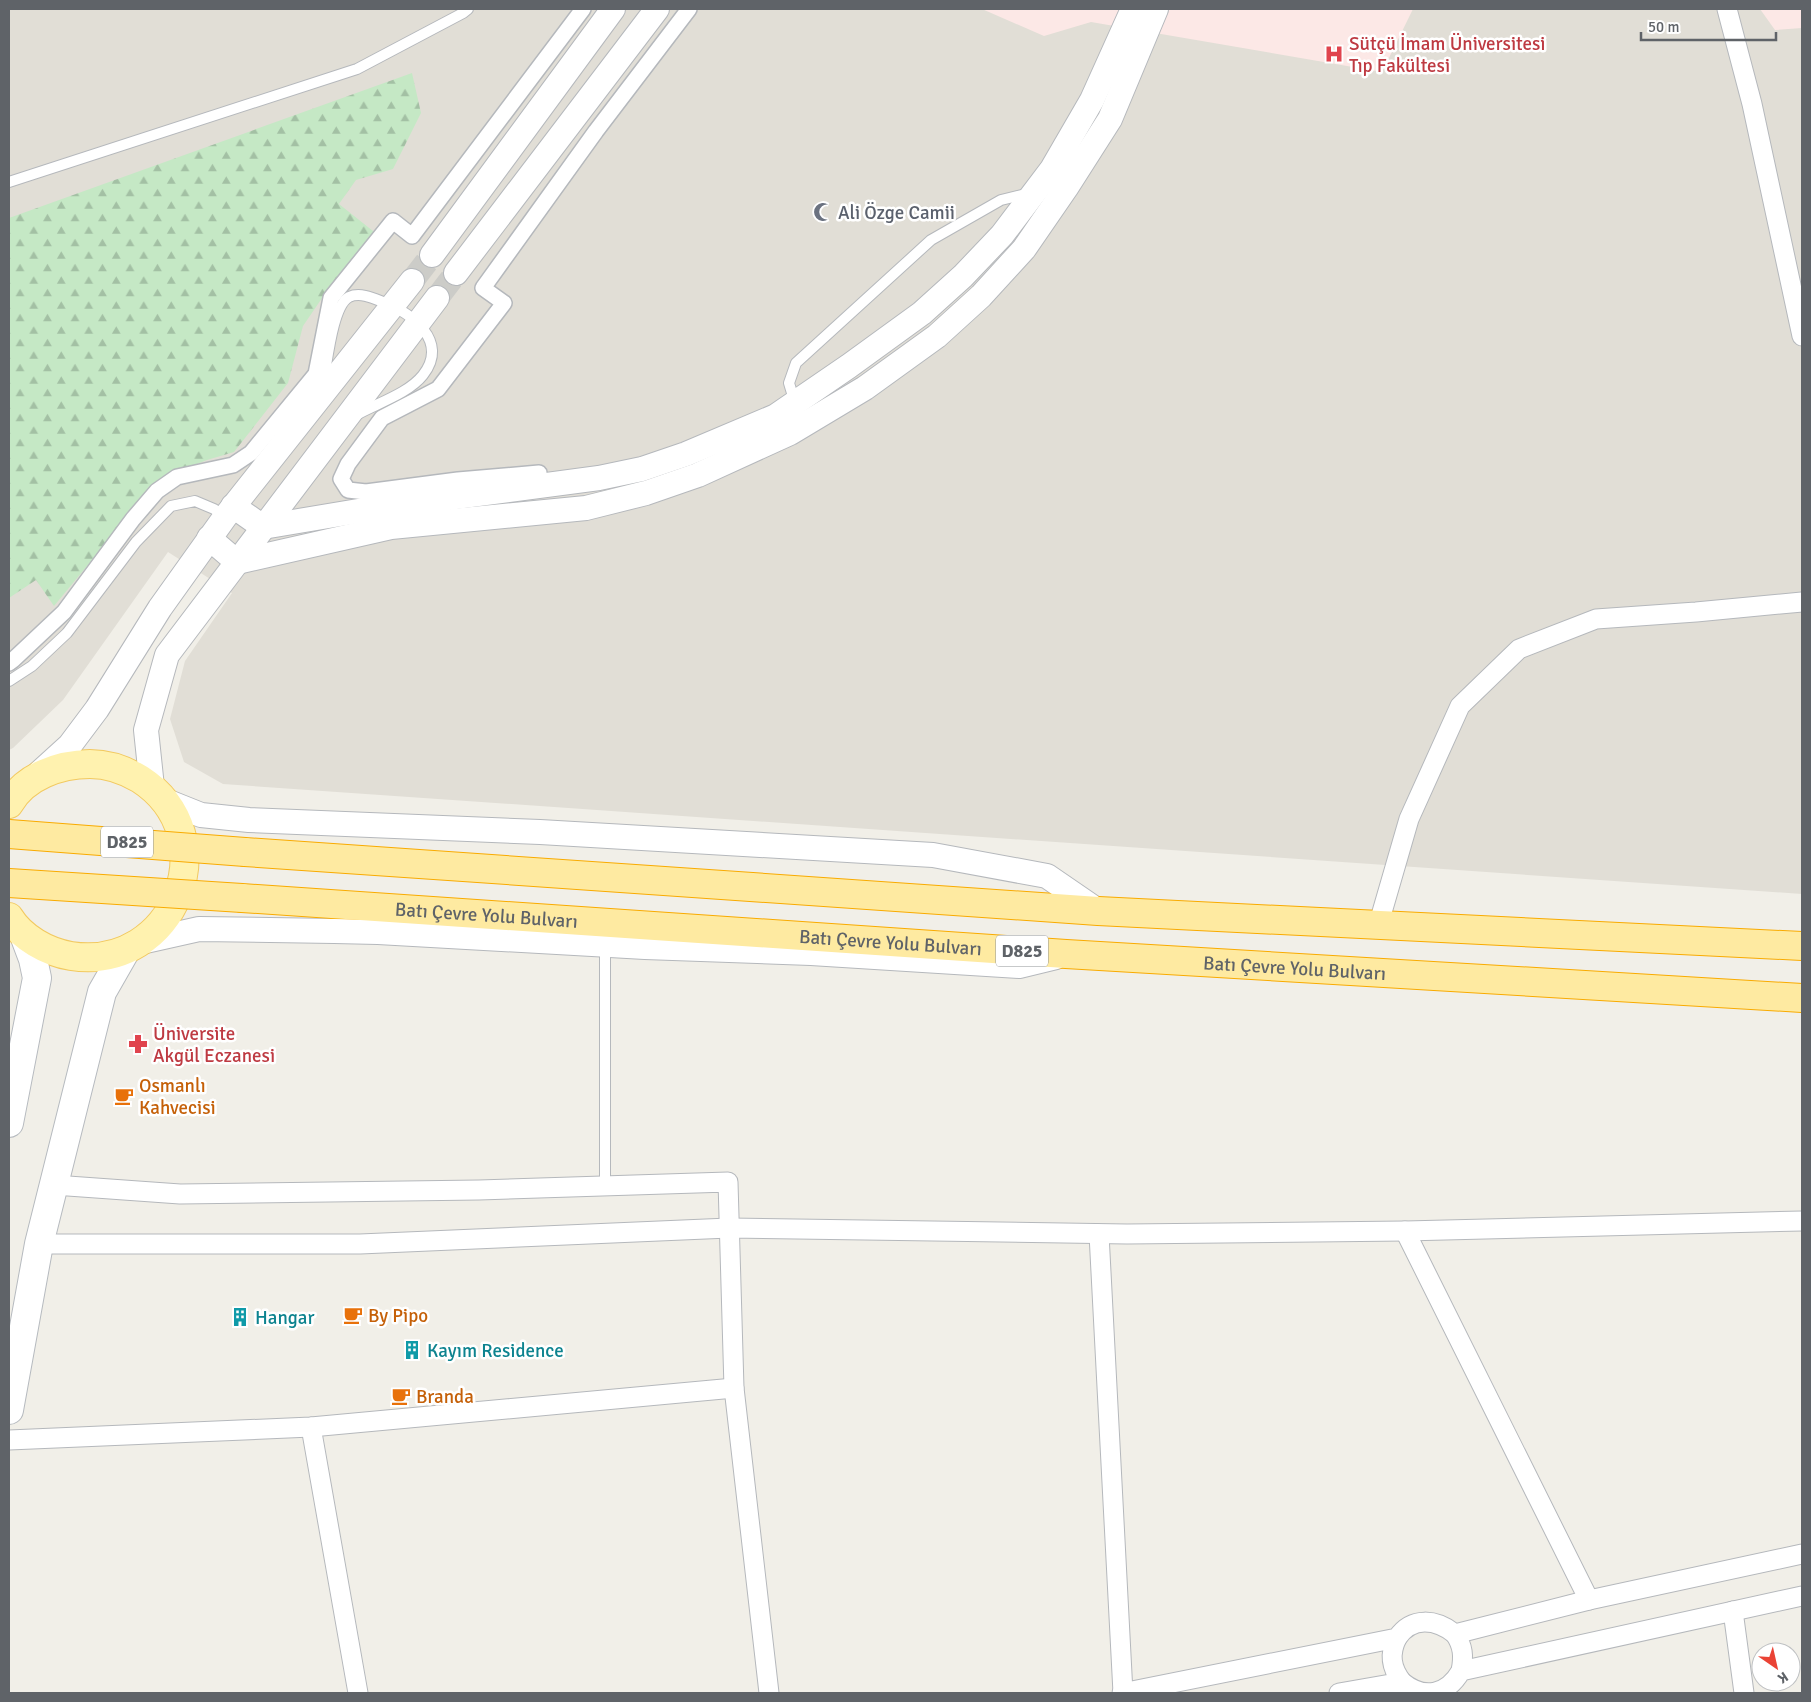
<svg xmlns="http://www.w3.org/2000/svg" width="1811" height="1702" viewBox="0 0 1811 1702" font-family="Signika,sans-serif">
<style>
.education{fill:#e1ded6}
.medical{fill:#fce8e6}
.forest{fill:url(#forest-firs)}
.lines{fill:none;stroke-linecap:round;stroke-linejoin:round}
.tertiary-tunnel{stroke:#ccccc8;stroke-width:24;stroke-dasharray:24 12;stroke-linecap:butt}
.service-casing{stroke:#b5b8bc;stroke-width:12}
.pedestrian-casing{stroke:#b5b8bc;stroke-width:18}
.minor-casing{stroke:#b5b8bc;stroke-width:21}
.tertiary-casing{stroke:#b5b8bc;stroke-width:26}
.secondary-casing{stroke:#b6babf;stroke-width:30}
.primary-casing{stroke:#f2c960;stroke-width:30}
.trunk-casing{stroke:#f9ab00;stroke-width:30}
.service{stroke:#fff;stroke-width:10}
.pedestrian{stroke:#fff;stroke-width:15}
.minor{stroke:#fff;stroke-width:19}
.tertiary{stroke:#fff;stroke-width:24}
.secondary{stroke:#fff;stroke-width:28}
.primary{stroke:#fff2af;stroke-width:28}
.trunk{stroke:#feeaa1;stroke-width:28}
.trunk-bridge-casing{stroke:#f9ab00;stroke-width:30;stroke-linecap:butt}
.trunk-bridge{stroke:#feeaa1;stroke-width:28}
.labels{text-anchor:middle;stroke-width:5;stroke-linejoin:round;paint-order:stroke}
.shield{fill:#fff;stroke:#8f9295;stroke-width:1}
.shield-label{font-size:18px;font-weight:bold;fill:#5f6368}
.health-label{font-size:19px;fill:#be3a42;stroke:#fff;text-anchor:start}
.worship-label{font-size:19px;fill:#5b616d;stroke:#fff;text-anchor:start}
.street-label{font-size:19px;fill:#5f6368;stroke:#fff}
.food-label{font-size:19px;fill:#c56008;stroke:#fff;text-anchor:start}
.culture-label{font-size:19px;fill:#0d838f;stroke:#fff;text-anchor:start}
</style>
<defs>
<pattern id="forest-firs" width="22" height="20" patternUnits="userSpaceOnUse" patternTransform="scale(1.25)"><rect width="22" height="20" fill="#c5e8c5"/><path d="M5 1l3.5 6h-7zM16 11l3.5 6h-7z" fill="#a3c0a4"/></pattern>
</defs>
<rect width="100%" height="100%" fill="#f1efe8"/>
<!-- education -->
<polygon class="education" points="9,9 1802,9 1802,894 223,784 184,762 170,719 185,661 232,593 168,552 63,700 13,748 9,750"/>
<!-- medical -->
<g class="medical">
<polygon points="982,9 1413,9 1382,72 1091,22 1044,36"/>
<polygon points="1760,9 1802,9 1802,28 1775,30"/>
</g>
<!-- forest -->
<polygon class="forest" points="412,73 421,113 393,169 356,180 339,204 378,235 333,282 303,326 288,383 234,452 207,460 159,479 54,606 36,580 9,598 9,218"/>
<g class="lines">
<!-- tertiary-tunnel -->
<g class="tertiary-tunnel">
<polyline points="412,281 432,255"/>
<polyline points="437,298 456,273"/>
</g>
<!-- service casing -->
<g class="service-casing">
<g id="service">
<polyline points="9,182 357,69 463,13 468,9"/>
<path d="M323,383C327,365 332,306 349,297C360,292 373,298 383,302C411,313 450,341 423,375C409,393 378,403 358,414"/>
<polyline points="795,403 789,383 796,363 931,240 1001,200 1030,193"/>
<polyline points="9,681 32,666 67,633 136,542 171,506 195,501 214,509 225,517"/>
<polyline points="605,1186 605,945"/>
</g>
</g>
<!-- pedestrian casing -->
<g class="pedestrian-casing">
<g id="pedestrian">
<polyline points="539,473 458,480 366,492 348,490 341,479 348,464 382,418 438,389 504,303 483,288 596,131 689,9"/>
<polyline points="9,663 13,660 64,612 133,519 157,491 177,477 233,465 251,453 316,374 331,298 393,221 412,236 583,9"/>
</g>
</g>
<!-- minor casing -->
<g class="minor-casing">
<g id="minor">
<polyline points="1727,9 1752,104 1802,336"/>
<polyline points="1378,926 1409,819 1460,706 1519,649 1596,619 1696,612 1802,602"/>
<polyline points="54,1185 180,1194 479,1190 728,1182 734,1388 769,1693"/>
<polyline points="1405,1231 1589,1600"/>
<polyline points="1099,1234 1123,1693"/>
<polyline points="39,1244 360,1244 729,1228 1127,1234 1405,1231 1802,1221"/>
<polyline points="311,1427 358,1693"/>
<polyline points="9,1440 311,1427 734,1388"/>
<polyline points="1733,1611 1744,1693"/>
<path d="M1455,1634C1463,1646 1464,1656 1461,1671"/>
<path d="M1397,1638C1389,1654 1391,1668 1402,1682"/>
<path d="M1122,1693L1397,1638C1412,1616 1436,1619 1455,1634L1589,1600L1802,1554"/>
<path d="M1339,1693L1402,1682C1424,1700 1447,1695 1461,1671L1802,1596"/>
</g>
</g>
<!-- tertiary casing -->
<g class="tertiary-casing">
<g id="tertiary">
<polyline points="432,255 613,9"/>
<polyline points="456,273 657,9"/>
<polyline points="233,506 263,527 388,506 599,478 642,469 686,454 776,416 849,366 922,313 963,276 1002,235 1052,169 1092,100 1133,9"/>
<polyline points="209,538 237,562 391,527 586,508 646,493 698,475 790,433 865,388 937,336 981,296 1024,249 1066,188 1110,119 1156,9"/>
<polyline points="36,776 70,745 97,709 160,608 225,517 412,281"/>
<polyline points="152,787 146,730 167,655 437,298"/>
<polyline points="166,801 201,815 249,820 540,832 933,855 1047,876 1098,911"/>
<polyline points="141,942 199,929 334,931 378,932 645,947 811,953 1019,966 1056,957"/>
</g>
</g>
<!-- secondary casing -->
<g class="secondary-casing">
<g id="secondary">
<polyline points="9,1123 37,978 33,959 24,935"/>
<polyline points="9,1410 39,1244 102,992 126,950"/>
</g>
</g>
<!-- primary casing -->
<g class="primary-casing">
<path id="primary" d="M9,804C25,776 60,764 90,764C108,764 125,770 140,779C228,836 175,972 71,956C47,952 22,938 9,917"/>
</g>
<!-- trunk casing -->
<g class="trunk-casing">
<g id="trunk">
<polyline points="245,852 1098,911 1802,946"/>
<path id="s1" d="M242,898L1066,954L1802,998"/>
</g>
</g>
<!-- service -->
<use href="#service" class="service"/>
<!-- pedestrian -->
<use href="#pedestrian" class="pedestrian"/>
<!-- minor -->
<use href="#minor" class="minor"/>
<!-- tertiary -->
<use href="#tertiary" class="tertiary"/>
<!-- secondary -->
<use href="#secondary" class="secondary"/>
<!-- primary -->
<use href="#primary" class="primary"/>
<!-- trunk -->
<use href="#trunk" class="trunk"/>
<!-- trunk-bridge casing -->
<g class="trunk-bridge-casing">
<g id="trunk-bridge">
<polyline points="9,834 245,852"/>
<polyline points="9,883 242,898"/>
</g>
</g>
<!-- trunk-bridge -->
<use href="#trunk-bridge" class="trunk-bridge"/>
</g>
<!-- icons -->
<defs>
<g id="hospital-bare" transform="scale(1.5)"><path d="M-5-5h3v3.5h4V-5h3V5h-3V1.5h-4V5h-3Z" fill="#e0444e" stroke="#fff" stroke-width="2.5" paint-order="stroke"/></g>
<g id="mosque-bare" transform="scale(1.5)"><path d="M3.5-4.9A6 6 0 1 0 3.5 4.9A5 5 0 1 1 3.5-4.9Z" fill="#6b7280" stroke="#fff" stroke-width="2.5" paint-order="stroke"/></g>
<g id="pharmacy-bare" transform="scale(1.5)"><path d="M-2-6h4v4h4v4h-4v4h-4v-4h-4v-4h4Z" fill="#e0444e" stroke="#fff" stroke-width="2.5" paint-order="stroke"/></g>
<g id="cafe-bare" transform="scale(1.5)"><path d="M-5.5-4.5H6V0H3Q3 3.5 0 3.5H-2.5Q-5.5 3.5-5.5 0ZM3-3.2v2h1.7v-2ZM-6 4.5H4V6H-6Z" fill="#e8710a" stroke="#fff" stroke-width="2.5" paint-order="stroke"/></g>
<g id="building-bare" transform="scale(1.5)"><path d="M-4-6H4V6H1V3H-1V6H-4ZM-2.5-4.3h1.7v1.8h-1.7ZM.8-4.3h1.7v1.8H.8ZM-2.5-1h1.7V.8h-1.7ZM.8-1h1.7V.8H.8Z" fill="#0f9aa8" stroke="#fff" stroke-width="2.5" paint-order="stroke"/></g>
</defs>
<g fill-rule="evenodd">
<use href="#hospital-bare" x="1334" y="54"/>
<use href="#mosque-bare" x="823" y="212"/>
<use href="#pharmacy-bare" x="138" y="1044"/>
<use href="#cafe-bare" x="124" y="1096"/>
<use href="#cafe-bare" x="353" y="1315"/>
<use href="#building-bare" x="240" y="1317"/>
<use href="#building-bare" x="412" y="1350"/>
<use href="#cafe-bare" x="401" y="1396"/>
</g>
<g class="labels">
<!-- shield labels -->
<g class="shield">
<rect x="101" y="826.5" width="52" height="31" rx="4"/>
<rect x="996" y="935.5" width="52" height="31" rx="4"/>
</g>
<g class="shield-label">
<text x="127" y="848">D825</text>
<text x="1022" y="957">D825</text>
</g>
<!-- health labels -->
<g class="health-label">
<text x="1349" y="50">Sütçü İmam Üniversitesi<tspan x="1349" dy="22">Tıp Fakültesi</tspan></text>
<text x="153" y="1040">Üniversite<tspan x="153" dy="22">Akgül Eczanesi</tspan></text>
</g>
<!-- worship labels -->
<g class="worship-label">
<text x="838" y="219">Ali Özge Camii</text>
</g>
<!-- street labels -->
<g class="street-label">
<text dy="7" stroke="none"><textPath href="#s1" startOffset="245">Batı Çevre Yolu Bulvarı</textPath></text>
<text dy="7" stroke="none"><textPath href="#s1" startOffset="650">Batı Çevre Yolu Bulvarı</textPath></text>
<text dy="7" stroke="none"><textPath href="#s1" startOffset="1055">Batı Çevre Yolu Bulvarı</textPath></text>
</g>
<!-- food labels -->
<g class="food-label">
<text x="139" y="1092">Osmanlı<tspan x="139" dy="22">Kahvecisi</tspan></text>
<text x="368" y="1322">By Pipo</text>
<text x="416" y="1403">Branda</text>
</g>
<!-- culture labels -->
<g class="culture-label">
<text x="255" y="1324">Hangar</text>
<text x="427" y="1357">Kayım Residence</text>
</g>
</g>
<!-- border -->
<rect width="1811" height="1702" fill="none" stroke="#5f6368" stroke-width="20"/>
<!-- north arrow -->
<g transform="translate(1776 1667) rotate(146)"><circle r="24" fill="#ffffff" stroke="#bfc1c3"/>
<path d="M0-4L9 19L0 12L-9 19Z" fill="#ea4335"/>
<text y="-8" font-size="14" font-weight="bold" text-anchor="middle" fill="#5f6368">K</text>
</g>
<!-- scale -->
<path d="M1641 32v8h135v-8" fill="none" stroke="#5f6368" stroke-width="2.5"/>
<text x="1648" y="32" font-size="15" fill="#5f6368" stroke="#ffffff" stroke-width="4" paint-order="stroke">50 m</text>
</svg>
